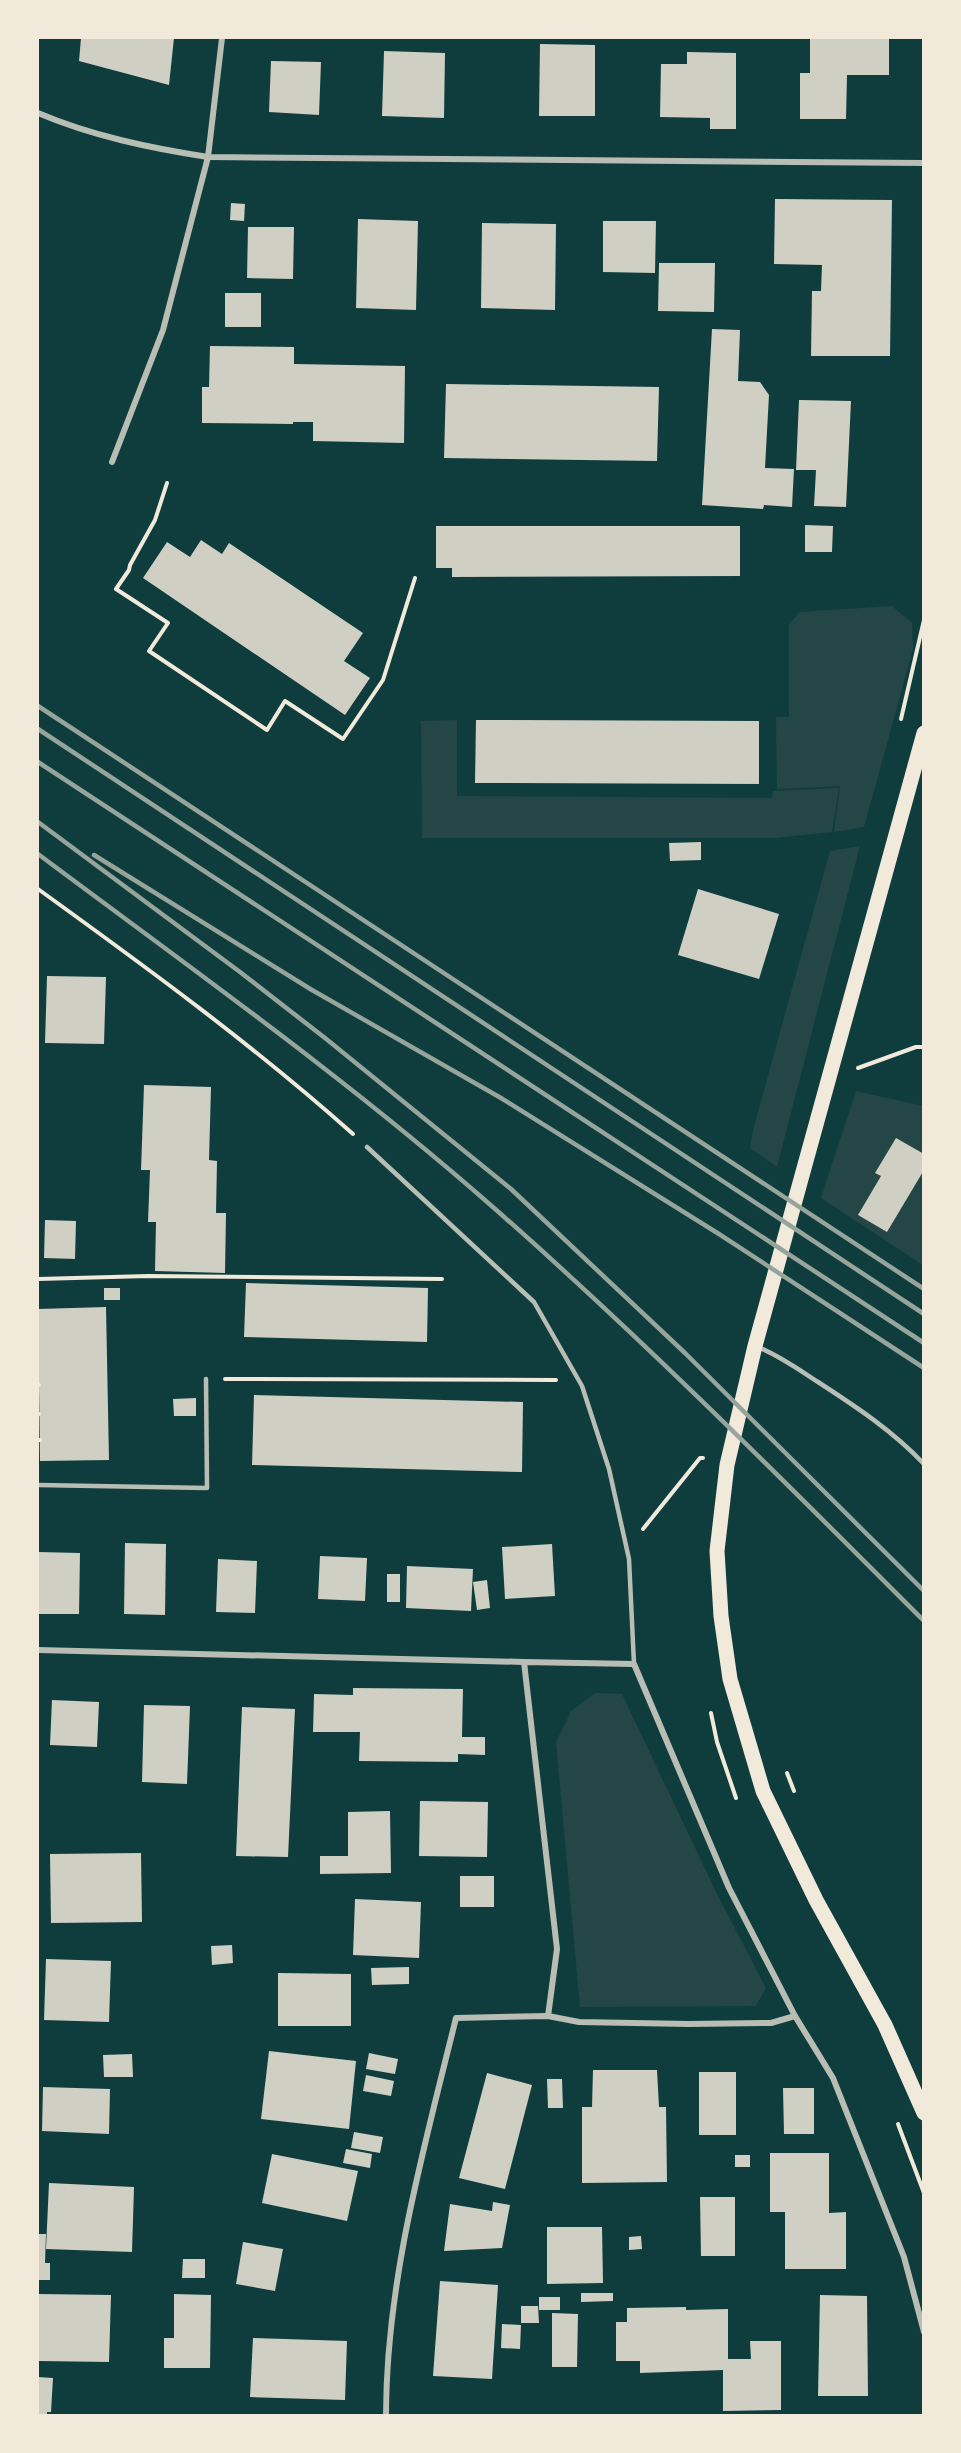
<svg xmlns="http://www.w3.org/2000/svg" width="961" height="2453" viewBox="0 0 961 2453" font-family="'Archivo Narrow',sans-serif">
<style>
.green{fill:#244646}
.building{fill:#cfcfc3}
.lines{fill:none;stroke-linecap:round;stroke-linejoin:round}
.path{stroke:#f1e9da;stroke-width:4}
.service{stroke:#b8beb3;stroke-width:4.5}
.minor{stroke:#b8beb3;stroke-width:6}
.primary{stroke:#f1e9da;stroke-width:15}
.rail{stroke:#97a49c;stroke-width:4.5}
</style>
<rect width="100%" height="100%" fill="#0f3d3e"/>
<!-- green -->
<g class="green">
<polygon points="892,606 912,623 913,649 864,827 834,832 840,786 777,789 776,717 789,717 789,624 800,612"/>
<polygon points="457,720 457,796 772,798 773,791 839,788 832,832 774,838 422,838 421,721"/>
<polygon points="860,846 777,1167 750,1148 753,1130 830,851"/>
<polygon points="856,1091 923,1106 923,1265 821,1198"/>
<polygon points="595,1693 622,1694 717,1894 766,1988 756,2006 580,2007 556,1742 571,1711"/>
</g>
<!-- building -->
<g class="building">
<polygon points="81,38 174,38 169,85 79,61"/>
<polygon points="810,38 889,38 889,75 847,75 846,119 800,119 800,73 810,73"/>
<polygon points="540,44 595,45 595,116 539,116"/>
<polygon points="384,51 445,53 444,118 382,116"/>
<polygon points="687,52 736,53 736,129 710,129 710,118 660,117 661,64 687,64"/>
<polygon points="271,61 321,62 319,115 269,112"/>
<polygon points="775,199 892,200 890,356 811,356 812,291 821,291 822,265 774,264"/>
<polygon points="231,203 245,204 244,221 230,220"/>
<polygon points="358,219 418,221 416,310 356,308"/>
<polygon points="603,221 656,221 655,273 603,272"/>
<polygon points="482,223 556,224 555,310 481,308"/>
<polygon points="248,227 294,227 293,279 247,278"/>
<polygon points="659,263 715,263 714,312 658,311"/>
<rect x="225" y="293" width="36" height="34"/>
<polygon points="712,329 740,330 738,381 760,382 769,395 765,468 794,469 792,507 764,505 763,509 702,505"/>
<polygon points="210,346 294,347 294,364 405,366 404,443 313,441 313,422 293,422 293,424 202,423 202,387 209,387"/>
<polygon points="446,384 659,387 657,461 444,458"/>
<polygon points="799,400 851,401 846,507 814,506 816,470 796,470"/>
<polygon points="805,525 833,526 832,552 805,552"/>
<polygon points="436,526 740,526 740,576 452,577 452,568 436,568"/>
<polygon points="201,540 222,554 229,543 363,633 344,661 370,678 345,715 143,578 167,542 190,557"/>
<polygon points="476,720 759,721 759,784 475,783"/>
<polygon points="701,842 701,860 670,861 669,843"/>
<polygon points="698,889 779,914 759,979 678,955"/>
<polygon points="47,976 106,977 104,1044 45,1043"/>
<polygon points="144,1085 211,1087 209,1160 217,1161 216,1213 226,1213 225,1273 155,1271 156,1222 148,1222 150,1170 141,1170"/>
<polygon points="896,1138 924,1154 924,1170 887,1232 858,1215 881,1176 875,1173"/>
<polygon points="45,1220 76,1221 75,1259 44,1258"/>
<polygon points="246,1283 428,1288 427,1342 244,1337"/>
<rect x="104" y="1288" width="16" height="12"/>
<polygon points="106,1307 109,1460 40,1461 38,1309"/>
<polygon points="254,1395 523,1402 522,1472 252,1465"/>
<polygon points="196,1398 196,1416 174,1416 173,1399"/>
<polygon points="125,1543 166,1544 165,1615 124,1614"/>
<polygon points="552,1544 555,1596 505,1599 502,1547"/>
<polygon points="38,1552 80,1553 79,1614 38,1614"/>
<polygon points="320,1556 367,1558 365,1601 318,1599"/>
<polygon points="218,1559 257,1561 255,1613 216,1612"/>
<polygon points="407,1566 473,1569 471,1611 406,1608"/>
<rect x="387" y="1574" width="13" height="28"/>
<polygon points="487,1580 490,1608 477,1610 473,1582"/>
<polygon points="353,1688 463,1689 462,1737 485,1737 485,1755 458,1754 458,1762 359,1761 360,1732 313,1732 314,1694 353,1695"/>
<polygon points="52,1700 99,1702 97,1747 50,1745"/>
<polygon points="144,1705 190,1706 187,1784 142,1782"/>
<polygon points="242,1707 295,1709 288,1857 236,1856"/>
<polygon points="420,1801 488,1802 487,1857 419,1856"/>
<polygon points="390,1811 391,1873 320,1874 320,1856 348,1856 348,1812"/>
<polygon points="141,1853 142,1922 51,1923 50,1854"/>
<rect x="460" y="1876" width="34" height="31"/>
<polygon points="355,1899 421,1902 419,1958 353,1955"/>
<polygon points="232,1945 233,1963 212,1965 211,1946"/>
<polygon points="46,1959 111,1961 109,2022 44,2020"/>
<polygon points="409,1967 409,1984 372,1985 371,1968"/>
<polygon points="278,1973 351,1974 351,2026 278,2026"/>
<polygon points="269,2051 356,2061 349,2129 261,2119"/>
<polygon points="369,2053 398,2059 395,2074 366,2069"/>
<polygon points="132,2054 133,2077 104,2077 103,2055"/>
<polygon points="593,2070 657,2070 659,2107 666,2107 667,2182 582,2183 582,2107 592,2107"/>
<rect x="699" y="2072" width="37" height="63"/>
<polygon points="487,2073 532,2085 505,2189 459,2178"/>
<polygon points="366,2075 394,2081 391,2096 363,2091"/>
<polygon points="547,2079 562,2079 563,2108 548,2108"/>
<polygon points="43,2087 110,2089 109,2134 42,2131"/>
<polygon points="783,2088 814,2088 814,2134 784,2134"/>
<polygon points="354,2132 383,2137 380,2153 351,2148"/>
<polygon points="346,2149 372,2154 370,2168 343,2163"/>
<polygon points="770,2153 829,2153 829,2213 846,2212 846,2269 785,2269 785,2212 770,2212"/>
<polygon points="272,2154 358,2171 347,2221 262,2203"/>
<rect x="735" y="2155" width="15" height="12"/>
<polygon points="49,2183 134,2187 132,2252 46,2249"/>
<polygon points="700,2197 735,2197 735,2256 701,2256"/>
<polygon points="493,2202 510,2205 502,2248 444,2251 450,2204 492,2211"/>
<polygon points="547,2227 602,2227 603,2283 547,2284"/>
<polygon points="38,2234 46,2234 45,2263 50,2263 50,2280 38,2280"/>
<polygon points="641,2236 642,2249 629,2250 629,2237"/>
<polygon points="243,2242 283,2249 275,2291 236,2284"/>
<polygon points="183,2259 205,2259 205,2278 182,2278"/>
<polygon points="440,2281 498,2285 492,2379 433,2376"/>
<polygon points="581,2293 613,2293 613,2301 581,2302"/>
<polygon points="38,2294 111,2295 109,2362 38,2361"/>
<polygon points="174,2294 211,2295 210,2368 164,2368 164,2338 174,2338"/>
<polygon points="820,2295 867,2296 868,2396 818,2396"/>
<rect x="539" y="2297" width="21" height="13"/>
<polygon points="521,2306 538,2306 539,2323 521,2323"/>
<polygon points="686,2307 686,2310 728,2309 728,2359 751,2359 750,2341 781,2341 781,2410 723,2411 723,2370 640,2373 640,2361 616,2361 616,2322 627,2322 627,2308"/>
<polygon points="552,2313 578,2314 577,2367 552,2367"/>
<polygon points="502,2324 521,2325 520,2349 501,2348"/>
<polygon points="253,2338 347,2341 345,2400 250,2397"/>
<polygon points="38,2377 53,2378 51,2412 47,2412 47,2416 38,2416"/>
</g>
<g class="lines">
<!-- path -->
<g class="path">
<polyline points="167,483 155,520 130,565 129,570 116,589 168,623 149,651 267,730 285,701 343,739 383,680 415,578"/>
<polyline points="901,719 924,620"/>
<path d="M38,889C146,967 253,1045 353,1134"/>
<polyline points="858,1068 916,1047 924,1047"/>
<polyline points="38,1279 148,1276 442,1279"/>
<polyline points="225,1379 556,1380"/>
<polyline points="38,1385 39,1385"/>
<polyline points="38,1414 39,1414"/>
<polyline points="38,1440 40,1440"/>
<polyline points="643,1529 700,1458 703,1458"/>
<polyline points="711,1713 717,1742 736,1798"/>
<polyline points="787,1773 794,1791"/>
<polyline points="898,2124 924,2193"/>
</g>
<!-- service -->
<g class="service">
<polyline points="367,1147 534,1302 582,1386 609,1469 629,1559 634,1664"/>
<path d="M758,1347C780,1356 798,1369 818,1382C855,1406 893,1431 924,1464"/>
<polyline points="38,1485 207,1488 206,1379"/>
</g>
<!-- minor -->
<g class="minor">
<path d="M38,113C92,136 150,148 208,157L924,163"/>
<polyline points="112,462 163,330 208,157 222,38"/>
<polyline points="38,1650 524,1662"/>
<polyline points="548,2016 557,1949 524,1662 634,1664 729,1888 795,2016 833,2078 904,2257 924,2332"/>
<path d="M386,2416C386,2281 424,2148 456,2018L548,2016L579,2022L689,2024L771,2023L795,2016"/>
</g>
<!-- primary -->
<polyline class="primary" points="924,733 755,1346 727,1465 717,1551 721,1616 730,1679 763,1791 816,1900 885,2025 924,2113"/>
<!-- rail -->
<g class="rail">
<polyline points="38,706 924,1289"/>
<polyline points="38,729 924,1314"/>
<polyline points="38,762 924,1343"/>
<polyline points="38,822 240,972 325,1038 511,1189 685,1353 924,1591"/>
<path d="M38,854C192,969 350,1081 494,1208C643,1339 783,1480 924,1621"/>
<polyline points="94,855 312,990 501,1098 719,1234 924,1368"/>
</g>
</g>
<!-- border -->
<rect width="961" height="2453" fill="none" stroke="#f1e9da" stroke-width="78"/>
</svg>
